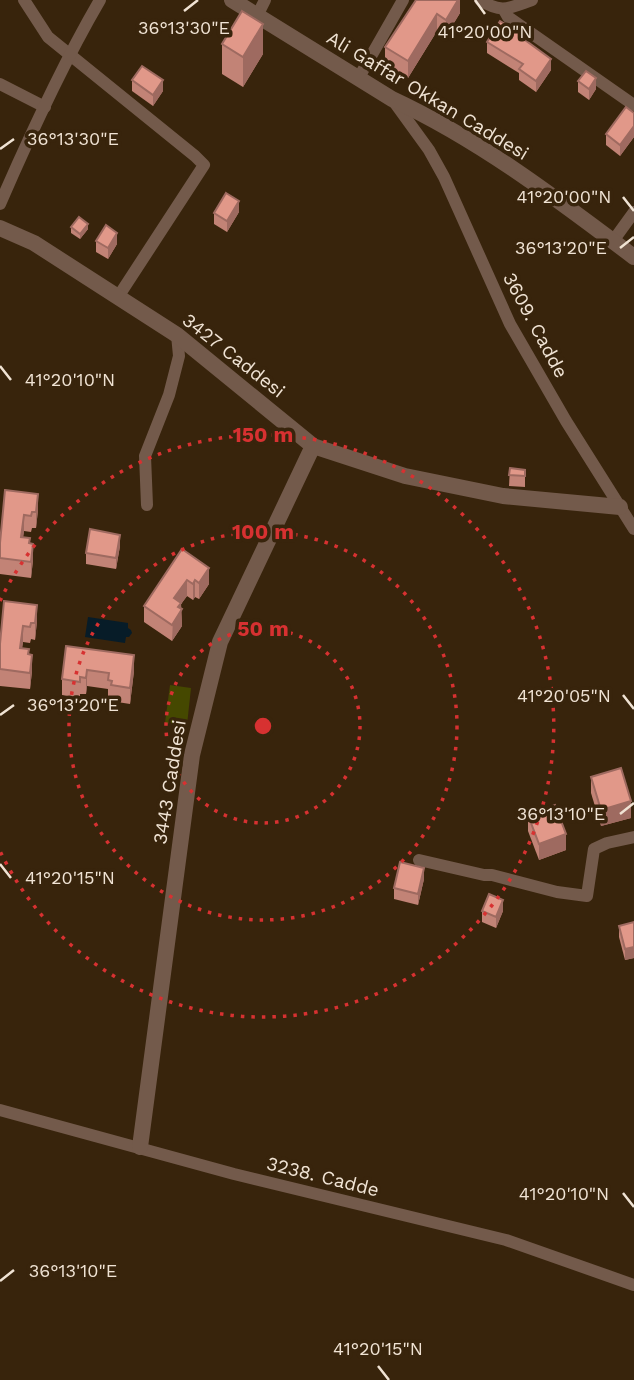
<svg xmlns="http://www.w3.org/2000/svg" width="634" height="1380" viewBox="0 0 634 1380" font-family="'Work Sans',sans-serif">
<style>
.green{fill:#454800}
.water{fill:#071c28}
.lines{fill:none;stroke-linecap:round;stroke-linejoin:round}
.minor{stroke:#735a4b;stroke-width:12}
.tertiary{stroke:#735a4b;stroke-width:16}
.wall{fill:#c28376}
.shaded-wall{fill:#9e6a60}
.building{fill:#e19889;stroke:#9e6a60;stroke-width:2}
.ticks{fill:none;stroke:#f0e3d4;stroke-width:2.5}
.ring{fill:none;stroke:#d73131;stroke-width:3.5;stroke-dasharray:3.5 7}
.labels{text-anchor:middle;stroke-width:7;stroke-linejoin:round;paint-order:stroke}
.street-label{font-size:19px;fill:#f0e3d4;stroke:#38240c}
.ticks-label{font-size:18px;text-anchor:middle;fill:#f0e3d4;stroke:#38240c;stroke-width:7;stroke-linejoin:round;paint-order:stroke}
.centre{fill:#d73131;stroke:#38240c;stroke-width:3.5}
.ring-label{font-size:21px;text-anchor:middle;font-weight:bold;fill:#d73131;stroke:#38240c;stroke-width:7;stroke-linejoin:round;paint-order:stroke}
</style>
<rect width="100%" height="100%" fill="#38240c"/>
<!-- green -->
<polygon class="green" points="170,685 191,688 187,725 165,723"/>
<!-- water -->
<polygon class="water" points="88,617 128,623 128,628 131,630 132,633 129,637 126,637 125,643 85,637"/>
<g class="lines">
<!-- minor -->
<g class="minor">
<polyline points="24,0 48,37 195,156 204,165 118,297"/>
<path d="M480,0C502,14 509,8 532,0"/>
<polyline points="504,10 508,17 634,105"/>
<polyline points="257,16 265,0"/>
<polyline points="358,79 403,0"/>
<polyline points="0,84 45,107"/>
<polyline points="392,99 429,150 444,177 510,324 566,421 634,529"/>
<path d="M0,204C30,135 62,65 100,0"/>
<polyline points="613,241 634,212"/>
<polyline points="147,505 145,456 169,395 179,356 177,335"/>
<polyline points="419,860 484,875 492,875 557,892 587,896 594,849 607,843 634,837"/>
<polyline points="0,1110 234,1174 506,1240 634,1285"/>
</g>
<!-- tertiary -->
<g class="tertiary">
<path d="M232,0L392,99C480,140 557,199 634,257"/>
<polyline points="0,228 34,243 177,335 313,446 405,476 503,496 620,507"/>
<polyline points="140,1147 192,755 220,642 313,446"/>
</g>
</g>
<!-- wall -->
<g class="wall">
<polygon points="460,0 460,13 446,36 437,31 408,78 385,64 385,47 406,18"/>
<polygon points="522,38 551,70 536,92 519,80 519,73 487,53 487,42"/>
<polygon points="222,44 263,54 243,87 222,74"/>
<polygon points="132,80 163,91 153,106 132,91"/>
<polygon points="578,81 596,89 589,100 578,92"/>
<polygon points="634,113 634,137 620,156 606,145 606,134"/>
<polygon points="239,212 227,232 214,224 214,213"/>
<polygon points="71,227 88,229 80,239 71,233"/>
<polygon points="96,241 117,244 108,259 96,252"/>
<polygon points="510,468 525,470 525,487 509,486"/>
<polygon points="5,490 38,510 36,528 32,528 31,532 24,531 23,537 30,543 33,560 31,578 0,574 0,543"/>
<polygon points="120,546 116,569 86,564 86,553"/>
<polygon points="182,549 209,584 199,599 195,597 193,600 187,596 181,604 182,626 172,641 144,622 144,606"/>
<polygon points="4,601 37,621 35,640 31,639 30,643 23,642 22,648 29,654 32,671 30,689 0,686 0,644"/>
<polygon points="66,646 134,671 130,704 111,701 111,697 108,697 108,689 87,686 86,694 80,694 80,698 62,695 62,679"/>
<polygon points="591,777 631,818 601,826 591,793"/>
<polygon points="528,815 566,850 539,860 528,831"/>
<polygon points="424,879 418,905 394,899 394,888"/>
<polygon points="482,911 503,911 496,928 482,922"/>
<polygon points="634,922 634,958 625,960 619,937 619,926"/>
</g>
<!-- shaded-wall -->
<g class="shaded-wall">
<polygon points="458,0 460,0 460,13 446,36 446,20"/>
<polygon points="437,14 437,31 408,78 408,61"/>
<polygon points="263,24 263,54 243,87 243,57"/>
<polygon points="551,59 551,70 536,92 536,81"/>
<polygon points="596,78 596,89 589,100 589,89"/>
<polygon points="163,80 163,91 153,106 153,95"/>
<polygon points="634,126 634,137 620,156 620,145"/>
<polygon points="239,201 239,212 227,232 227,221"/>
<polygon points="88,224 88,229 80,239 80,234"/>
<polygon points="117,233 117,244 108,259 108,248"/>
<polygon points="38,494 38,510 36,528 36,512"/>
<polygon points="24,515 24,531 21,553 21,537"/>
<polygon points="120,535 120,546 116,569 116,558"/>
<polygon points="33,544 33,560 31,578 31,562"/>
<polygon points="209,568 209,584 199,599 199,583"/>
<polygon points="187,580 187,596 181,604 182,626 172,641 174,598"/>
<polygon points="195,580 195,597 193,600 193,584"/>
<polygon points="37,605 37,621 35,640 35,623"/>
<polygon points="23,626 23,642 20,664 20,648"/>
<polygon points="32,655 32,671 30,689 30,673"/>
<polygon points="134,655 134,671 130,704 130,688"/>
<polygon points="87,670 87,686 86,694 86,678"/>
<polygon points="631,801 631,818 601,826 601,810"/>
<polygon points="566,834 566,850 539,860 539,844"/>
<polygon points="424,868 424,879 418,905 418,894"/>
<polygon points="503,900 503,911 496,928 496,917"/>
<polygon points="634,947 634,958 625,960 625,949"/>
</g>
<!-- building -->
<g class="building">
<polygon points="416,0 458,0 446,20 437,14 408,61 385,47"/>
<polygon points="242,11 263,24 243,57 222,44"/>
<polygon points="500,21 522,34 521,37 551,59 536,81 519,69 523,64 487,42"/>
<polygon points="142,66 163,80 153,95 132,80"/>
<polygon points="586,71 596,78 589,89 578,81"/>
<polygon points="626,107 634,113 634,126 620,145 606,134"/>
<polygon points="226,193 239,201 227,221 214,213"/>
<polygon points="79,217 88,224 80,234 71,227"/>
<polygon points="106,225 117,233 108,248 96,241"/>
<polygon points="510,468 525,470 525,476 509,475"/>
<polygon points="5,490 38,494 36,512 32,512 31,516 24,515 21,537 30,538 29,543 33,544 31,562 0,558 0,543"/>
<polygon points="90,529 120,535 116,558 86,553"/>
<polygon points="182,549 209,568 199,583 195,580 193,584 187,580 174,598 181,603 178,607 182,609 172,625 144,606"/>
<polygon points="4,601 37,605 35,623 31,623 30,627 23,626 20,648 29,649 28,654 32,655 30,673 0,669 0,644"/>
<polygon points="66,646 134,655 130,688 111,685 112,681 108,680 109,673 87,670 86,678 80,677 80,682 62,679"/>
<polygon points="621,768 631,801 601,810 591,777"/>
<polygon points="555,805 566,834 539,844 528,815"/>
<polygon points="400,862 424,868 418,894 394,888"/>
<polygon points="489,894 503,900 496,917 482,911"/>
<polygon points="634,922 634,947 625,949 619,926"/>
</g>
<!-- ticks -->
<path class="ticks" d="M475,0L485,14M184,11L198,0M0,149L14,139M623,197L634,211M620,248L634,237M0,366L11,380M623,695L634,709M0,715L14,705M620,814L634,803M0,864L11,878M623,1193L634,1207M0,1281L14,1270M378,1366L389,1380"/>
<!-- distance rings -->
<g class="ring">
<circle cx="263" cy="726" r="97"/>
<circle cx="263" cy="726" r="194"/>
<path d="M0 601A291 291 0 1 1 0 851"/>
</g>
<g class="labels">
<!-- street labels -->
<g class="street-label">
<text transform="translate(428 95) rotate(31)" y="7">Ali Gaffar Okkan Caddesi</text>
<text transform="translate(536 325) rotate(62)" y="7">3609. Cadde</text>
<text transform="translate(234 355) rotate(38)" y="7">3427 Caddesi</text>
<text transform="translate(169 782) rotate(-81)" y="7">3443 Caddesi</text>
<text transform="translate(323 1176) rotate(14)" y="7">3238. Cadde</text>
</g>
</g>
<g class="ticks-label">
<text x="184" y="34">36°13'30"E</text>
<text x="485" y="38">41°20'00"N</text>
<text x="73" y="145">36°13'30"E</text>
<text x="564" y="203">41°20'00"N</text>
<text x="561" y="254">36°13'20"E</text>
<text x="70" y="386">41°20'10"N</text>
<text x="564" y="702">41°20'05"N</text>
<text x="73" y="711">36°13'20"E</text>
<text x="561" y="820">36°13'10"E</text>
<text x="70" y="884">41°20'15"N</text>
<text x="564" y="1200">41°20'10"N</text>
<text x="73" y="1277">36°13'10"E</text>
<text x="378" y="1355">41°20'15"N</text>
</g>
<circle cx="263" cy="726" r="10" class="centre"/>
<g class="ring-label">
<text x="263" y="442">150 m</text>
<text x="263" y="539">100 m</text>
<text x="263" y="636">50 m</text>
</g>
</svg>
